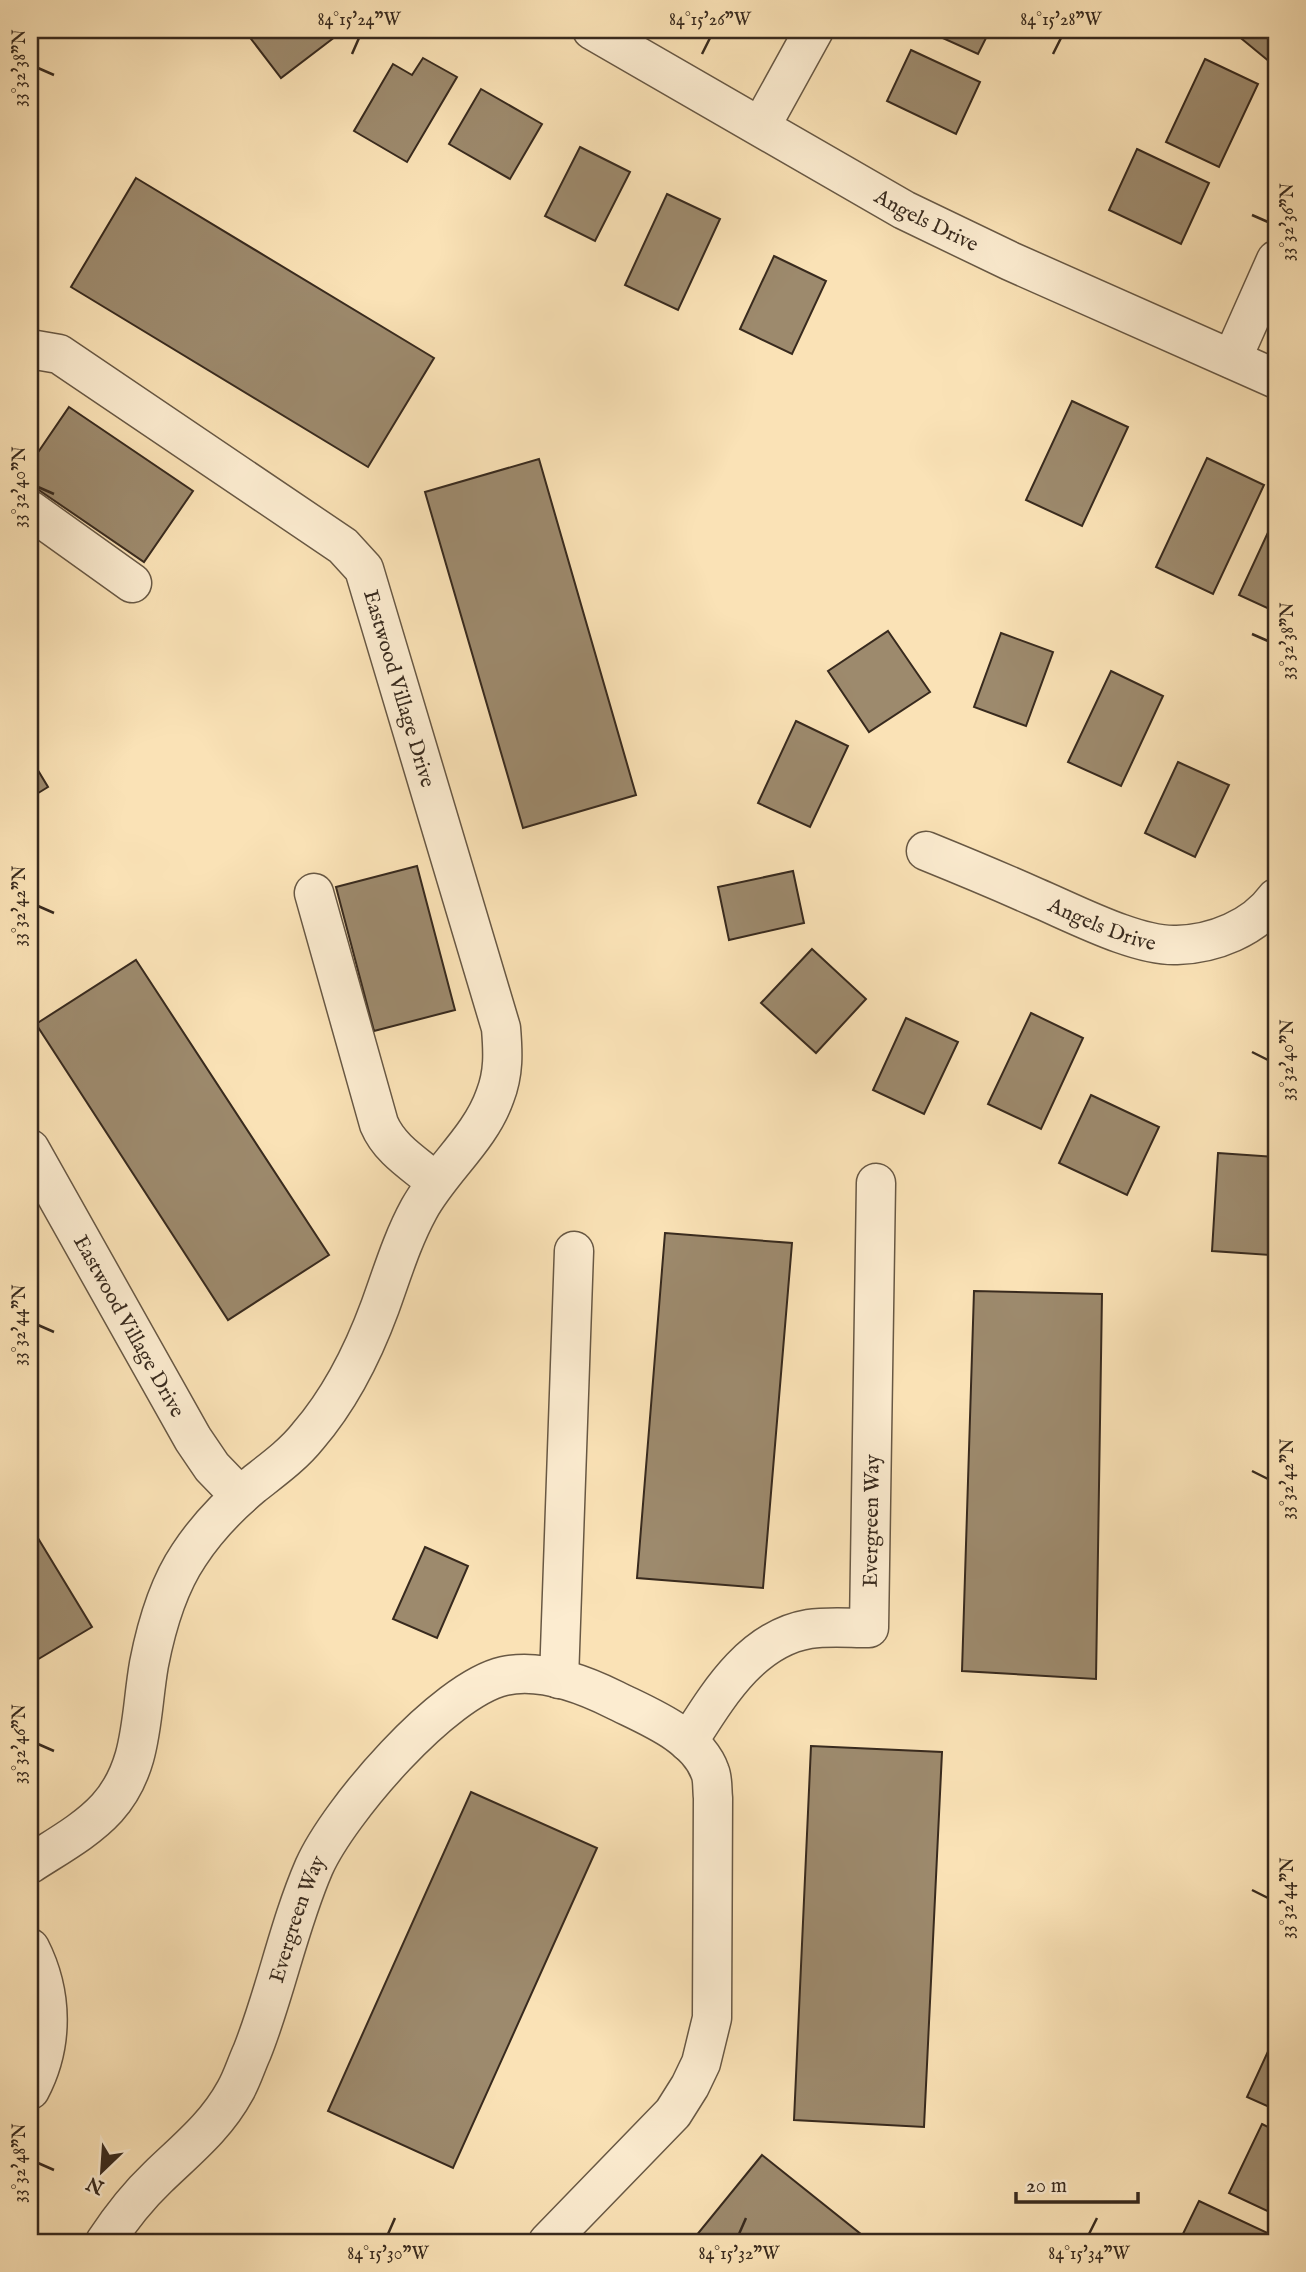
<svg xmlns="http://www.w3.org/2000/svg" width="1306" height="2272" viewBox="0 0 1306 2272" font-family="'IM FELL English',serif">
<style>
.building{fill:#9d8a6d;stroke:#382a1e;stroke-width:2}
.lines{fill:none;stroke-linecap:round;stroke-linejoin:round}
.street-casing{stroke:#685844;stroke-width:41}
.street{stroke:#fcecd0;stroke-width:38}
.ticks{fill:none;stroke:#382a1e;stroke-width:2.5}
.labels{text-anchor:middle;stroke-width:5;stroke-linejoin:round;paint-order:stroke}
.street-label{font-size:21px;fill:#382a1e;stroke:#fcecd0}
.neatline{fill:none;stroke:#382a1e;stroke-width:2.5}
.ticks-label{font-size:18px;text-anchor:middle;fill:#382a1e}
</style>
<rect width="100%" height="100%" fill="#fae2b6"/>
<filter id="stains"><feTurbulence type="fractalNoise" baseFrequency=".00286" numOctaves="4"/><feColorMatrix values="0 0 0 0 .2 0 0 0 0 .09 0 0 0 0 .02 0 0 0 .5 -.17"/></filter>
<radialGradient id="worn" r=".72"><stop offset=".6" stop-color="#630" stop-opacity="0"/><stop offset="1" stop-color="#630" stop-opacity=".3"/></radialGradient>
<!-- building -->
<g class="building">
<polygon points="247,30 344,30 281,78 245,31"/>
<polygon points="925,30 990,30 978,54"/>
<polygon points="1231,30 1276,30 1276,67"/>
<polygon points="911,50 980,82 956,134 887,101"/>
<polygon points="423,58 457,77 407,162 354,131 393,64 412,75"/>
<polygon points="1205,59 1258,84 1219,167 1166,142"/>
<polygon points="481,89 542,124 510,179 449,144"/>
<polygon points="580,147 630,172 595,241 545,216"/>
<polygon points="1137,149 1209,183 1181,244 1109,210"/>
<polygon points="136,178 434,358 368,467 71,287"/>
<polygon points="667,194 720,219 678,310 625,285"/>
<polygon points="774,256 826,281 792,354 740,329"/>
<polygon points="1072,401 1128,427 1082,526 1026,500"/>
<polygon points="69,407 193,491 144,562 30,484 30,464"/>
<polygon points="1207,458 1264,485 1213,594 1156,567"/>
<polygon points="539,459 636,795 523,828 425,492"/>
<polygon points="1270,528 1276,531 1276,612 1239,595"/>
<polygon points="888,631 930,692 869,732 828,671"/>
<polygon points="1001,633 1053,652 1026,726 974,707"/>
<polygon points="1111,671 1163,696 1121,786 1068,762"/>
<polygon points="796,721 848,746 810,827 758,803"/>
<polygon points="30,757 48,787 30,798"/>
<polygon points="1178,762 1229,785 1195,857 1145,833"/>
<polygon points="417,866 455,1010 374,1031 336,887"/>
<polygon points="793,871 804,923 729,940 718,887"/>
<polygon points="812,949 866,999 816,1053 761,1003"/>
<polygon points="136,960 329,1255 228,1320 36,1024"/>
<polygon points="1031,1013 1083,1038 1041,1129 988,1104"/>
<polygon points="906,1018 958,1042 924,1114 873,1090"/>
<polygon points="1091,1095 1159,1127 1127,1195 1059,1163"/>
<polygon points="1218,1153 1276,1157 1270,1255 1212,1251"/>
<polygon points="665,1233 792,1243 763,1588 637,1578"/>
<polygon points="974,1291 1102,1294 1096,1679 962,1671"/>
<polygon points="30,1525 92,1627 30,1664"/>
<polygon points="425,1547 468,1566 437,1638 393,1619"/>
<polygon points="811,1746 942,1752 924,2127 794,2120"/>
<polygon points="471,1792 597,1848 453,2168 328,2111"/>
<polygon points="1270,2047 1276,2050 1276,2110 1247,2097"/>
<polygon points="1262,2124 1276,2131 1276,2215 1229,2193"/>
<polygon points="762,2155 862,2235 856,2242 691,2242"/>
<polygon points="1199,2201 1276,2237 1276,2242 1179,2242"/>
</g>
<g class="lines">
<!-- street casing -->
<g class="street-casing">
<g id="street">
<path id="s1" d="M592,30L904,210L1010,261L1276,379"/>
<polyline points="761,126 814,30"/>
<path id="s2" d="M30,349L59,354L343,546L364,569L501,1028C503,1052 504,1073 495,1096C480,1139 441,1169 419,1209C402,1240 392,1274 380,1307C363,1353 340,1399 308,1436C293,1455 272,1470 253,1485C229,1505 206,1529 189,1555C168,1586 156,1628 149,1664C140,1715 144,1767 107,1808C86,1831 56,1847 30,1864"/>
<polyline points="1232,359 1276,260"/>
<polyline points="30,510 132,583"/>
<path id="s3" d="M926,851C963,866 999,881 1035,897C1073,913 1137,947 1177,945C1214,944 1254,928 1276,898"/>
<path d="M314,893L379,1124C390,1150 415,1164 436,1182"/>
<path id="s4" d="M30,1149L193,1439L212,1467L240,1496"/>
<polyline points="559,1679 574,1251"/>
<path id="s5" d="M688,1742C717,1697 750,1639 809,1629C828,1626 849,1628 869,1628L876,1183"/>
<path d="M30,1948C53,1993 54,2045 30,2090"/>
<path id="s6" d="M105,2242C120,2219 138,2196 158,2177C187,2149 216,2126 235,2091C242,2079 246,2065 252,2052C276,1992 288,1927 314,1867C339,1811 443,1690 504,1676C541,1668 583,1684 615,1700C647,1716 697,1735 710,1772C713,1779 712,1790 713,1798L712,2018L701,2063L690,2086L673,2113L548,2242"/>
</g>
</g>
<!-- street -->
<use href="#street" class="street"/>
</g>
<!-- ticks -->
<path class="ticks" d="M352,54L359,38M702,54L710,38M1053,54L1061,38M38,68L54,75M1252,215L1268,222M38,487L54,494M1252,634L1268,641M38,906L54,913M1252,1052L1268,1060M38,1325L54,1332M1252,1471L1268,1479M38,1744L54,1751M1252,1890L1268,1898M38,2163L54,2170M388,2234L395,2218M739,2234L746,2218M1089,2234L1097,2218"/>
<g class="labels">
<!-- street labels -->
<g class="street-label">
<text dy="7" stroke="none"><textPath href="#s1" startOffset="385">Angels Drive</textPath></text>
<text dy="7" stroke="none"><textPath href="#s2" startOffset="528">Eastwood Village Drive</textPath></text>
<text dy="7" stroke="none"><textPath href="#s3" startOffset="191">Angels Drive</textPath></text>
<text dy="7" stroke="none"><textPath href="#s4" startOffset="203">Eastwood Village Drive</textPath></text>
<text dy="7" stroke="none"><textPath href="#s5" startOffset="338">Evergreen Way</textPath></text>
<text dy="7" stroke="none"><textPath href="#s6" startOffset="383">Evergreen Way</textPath></text>
</g>
</g>
<!-- margin -->
<rect width="1306" height="2272" fill="none" stroke="#fae2b6" stroke-width="77"/>
<!-- north arrow -->
<g transform="translate(102 2171) rotate(205)" stroke="#fcecd0" stroke-width="5" paint-order="stroke">
<path d="M0-5L12 26L0 18L-12 26Z" fill="#382a1e"/>
<text y="-10" font-size="19" font-weight="bold" text-anchor="middle" fill="#382a1e">N</text>
</g>
<!-- scale -->
<path d="M1016 2192v10h122v-10" fill="none" stroke="#382a1e" stroke-width="3.5"/>
<text x="1026" y="2192" font-size="21" fill="#382a1e" stroke="#fcecd0" stroke-width="5" paint-order="stroke">20 m</text>
<rect x="38" y="38" width="1230" height="2196" class="neatline"/>
<g class="ticks-label">
<text x="359" y="25">84°15'24"W</text>
<text x="710" y="25">84°15'26"W</text>
<text x="1061" y="25">84°15'28"W</text>
<text transform="translate(19 68) rotate(-90)" y="6">33°32'38"N</text>
<text transform="translate(1287 222) rotate(-90)" y="6">33°32'36"N</text>
<text transform="translate(19 487) rotate(-90)" y="6">33°32'40"N</text>
<text transform="translate(1287 641) rotate(-90)" y="6">33°32'38"N</text>
<text transform="translate(19 906) rotate(-90)" y="6">33°32'42"N</text>
<text transform="translate(1287 1060) rotate(-90)" y="6">33°32'40"N</text>
<text transform="translate(19 1325) rotate(-90)" y="6">33°32'44"N</text>
<text transform="translate(1287 1479) rotate(-90)" y="6">33°32'42"N</text>
<text transform="translate(19 1744) rotate(-90)" y="6">33°32'46"N</text>
<text transform="translate(1287 1898) rotate(-90)" y="6">33°32'44"N</text>
<text transform="translate(19 2163) rotate(-90)" y="6">33°32'48"N</text>
<text x="388" y="2259">84°15'30"W</text>
<text x="739" y="2259">84°15'32"W</text>
<text x="1089" y="2259">84°15'34"W</text>
</g>
<rect width="100%" height="100%" filter="url(#stains)"/>
<rect width="100%" height="100%" fill="url(#worn)"/>
</svg>
